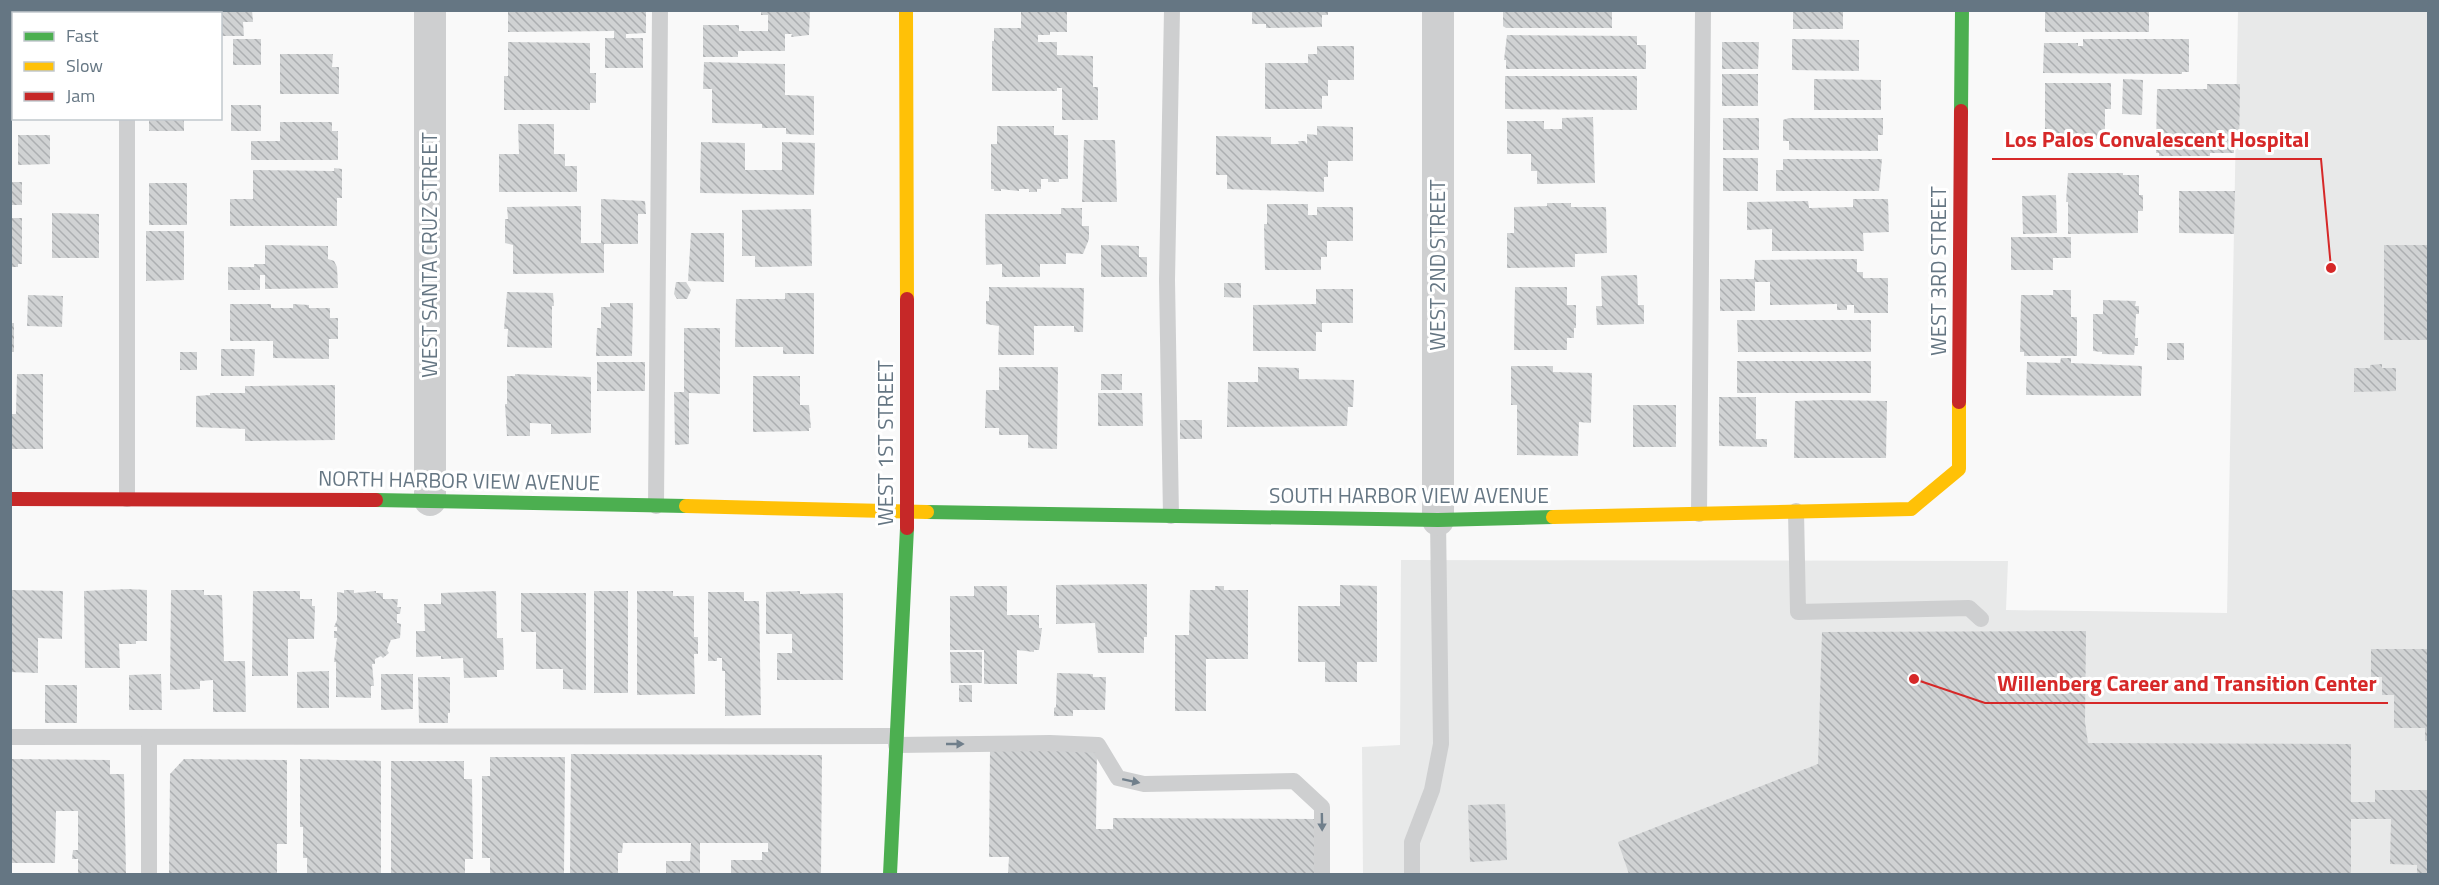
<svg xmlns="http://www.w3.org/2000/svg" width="2439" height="885" viewBox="0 0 2439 885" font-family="'Titillium Web',sans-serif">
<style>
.built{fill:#e8e9e9}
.building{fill:url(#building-back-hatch)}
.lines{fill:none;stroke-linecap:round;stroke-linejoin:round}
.lane{stroke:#cecfd0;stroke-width:16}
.street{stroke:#cecfd0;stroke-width:32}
.fast{stroke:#4caf50;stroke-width:14}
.slow{stroke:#ffc107;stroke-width:14}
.jam{stroke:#c62828;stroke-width:14}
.oneway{fill:#707f8b}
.labels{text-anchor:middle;stroke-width:6;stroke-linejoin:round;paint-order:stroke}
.street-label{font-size:21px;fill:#657683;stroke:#fff}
.leader{fill:none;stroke:#d62828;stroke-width:2}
.callout-dot{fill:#d62828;stroke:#fff;stroke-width:2}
.callout-label{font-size:22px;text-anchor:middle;font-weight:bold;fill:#d62828;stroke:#fff;stroke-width:6;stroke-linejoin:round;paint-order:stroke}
</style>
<defs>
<pattern id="building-back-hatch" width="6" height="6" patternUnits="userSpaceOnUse" patternTransform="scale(1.5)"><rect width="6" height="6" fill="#d0d2d3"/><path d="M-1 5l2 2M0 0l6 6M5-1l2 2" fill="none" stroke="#acafb1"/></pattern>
</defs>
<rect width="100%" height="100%" fill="#f9f9f9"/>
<!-- built -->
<polygon class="built" points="2238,11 2428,11 2428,874 1363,874 1362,747 1400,745 1401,560 2008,561 2006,610 2227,613"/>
<!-- building -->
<g class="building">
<polygon points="172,10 252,10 253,22 243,22 244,36 220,36 220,14 172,14"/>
<polygon points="508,10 646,10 646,33 626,34 626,38 643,38 643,68 605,68 605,38 614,38 614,31 508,32"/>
<polygon points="761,10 810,10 809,35 791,37 792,34 785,34 785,51 738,51 738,57 703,57 703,25 739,25 739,31 768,31 768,15 761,15"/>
<polygon points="1021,10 1067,10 1067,32 1050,32 1050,35 1038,35 1038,42 1057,42 1057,55 1093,56 1093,87 1098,87 1098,120 1062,120 1062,88 1057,88 1057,91 992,91 992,41 994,41 994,28 1021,28"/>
<polygon points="1252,10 1328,10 1328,15 1322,15 1322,27 1266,28 1266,24 1252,24"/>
<polygon points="1503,10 1612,10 1612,28 1506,28 1503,26"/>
<rect x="1793" y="10" width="50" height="19"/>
<rect x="2045" y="10" width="104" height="22"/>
<polygon points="1507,35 1637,36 1637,45 1646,45 1646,69 1506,69 1506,60 1504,60"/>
<rect x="233" y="39" width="28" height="26"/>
<polygon points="1792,39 1859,40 1859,71 1792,70"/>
<polygon points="2083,39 2189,39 2189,72 2182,72 2182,74 2043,73 2044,43 2078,43 2078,46 2083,46"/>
<polygon points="508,42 590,43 590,73 596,73 596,103 590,103 590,110 504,110 504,76 508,76"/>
<polygon points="1722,42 1759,42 1758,69 1722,69"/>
<polygon points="1317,46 1354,46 1354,80 1328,80 1328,96 1322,96 1322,109 1265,109 1265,63 1308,63 1308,54 1317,54"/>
<polygon points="280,54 333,54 332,67 339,67 339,94 280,94"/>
<rect x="10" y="56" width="4" height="31"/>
<polygon points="704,62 785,64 785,95 814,96 814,135 786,134 786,128 762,128 762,124 712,123 712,89 703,89"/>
<rect x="1722" y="74" width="36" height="32"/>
<polygon points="1505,76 1637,76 1637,110 1505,109"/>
<polygon points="1814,79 1881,80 1881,110 1814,110"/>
<polygon points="2123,79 2143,80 2142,115 2122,114"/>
<polygon points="2045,83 2111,83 2111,109 2105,109 2105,139 2045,139"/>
<polygon points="2207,84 2240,84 2239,149 2234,149 2234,153 2210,153 2210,156 2159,156 2159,153 2156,153 2157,89 2207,89"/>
<rect x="231" y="105" width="30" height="26"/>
<polygon points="1593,117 1595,183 1537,184 1537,171 1531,171 1531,154 1507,154 1507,121 1544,121 1544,129 1562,129 1562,118"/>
<rect x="149" y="118" width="35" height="13"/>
<rect x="1723" y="118" width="36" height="32"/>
<polygon points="1789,118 1883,118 1883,135 1878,135 1878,151 1789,150 1789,141 1783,141 1783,120"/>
<polygon points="280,122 332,122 332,131 338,131 338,160 251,160 251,141 280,141"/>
<polygon points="518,124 554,124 554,154 565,154 565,166 577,166 577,192 499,192 499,154 519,154"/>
<polygon points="997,126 1054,126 1054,135 1068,135 1068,179 1059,179 1059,182 1048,182 1048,179 1041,179 1041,189 1037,189 1037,192 1029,192 1029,189 1019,189 1019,191 1001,189 1001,191 994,191 994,189 991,189 991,144 997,144"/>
<polygon points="1317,126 1353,127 1353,161 1328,161 1328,177 1324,177 1324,192 1227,189 1227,175 1216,175 1216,136 1271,137 1271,144 1299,144 1298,141 1305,141 1307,144 1307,134 1317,135"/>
<polygon points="18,135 50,135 50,164 18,165"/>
<polygon points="1084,140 1115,140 1117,202 1082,202"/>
<polygon points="701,142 745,143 745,170 782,170 782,142 815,143 814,195 700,193"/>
<rect x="1723" y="158" width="35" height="33"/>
<polygon points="1783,159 1882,159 1879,191 1776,191 1776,170 1783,170"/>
<polygon points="334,168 342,169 342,198 337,198 337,226 230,226 230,199 253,199 253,170 334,171"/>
<polygon points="2068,173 2123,173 2123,175 2139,175 2139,195 2143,195 2143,211 2138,211 2138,233 2068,234 2068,202 2066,202"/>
<rect x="10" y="182" width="12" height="23"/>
<rect x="149" y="183" width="38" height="42"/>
<polygon points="2179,191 2235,191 2234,234 2179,233"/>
<polygon points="2056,195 2057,233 2023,234 2022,196"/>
<polygon points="601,199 645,201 646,214 638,214 638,244 604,244 604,273 513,274 513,245 505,243 505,219 508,219 507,207 581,206 581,243 601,243"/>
<polygon points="1853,199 1888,199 1889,232 1863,233 1864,251 1772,251 1772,229 1747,230 1747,202 1808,201 1809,208 1853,207"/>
<polygon points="1547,203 1571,203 1571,207 1606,207 1607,253 1575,254 1575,267 1507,268 1507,233 1514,233 1514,207 1547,206"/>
<polygon points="1267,204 1308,204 1308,215 1317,215 1317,207 1353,207 1353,241 1327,241 1327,257 1321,257 1321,270 1265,270 1264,224 1267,224"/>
<polygon points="1061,208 1082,208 1082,226 1089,226 1089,239 1083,254 1066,253 1066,264 1040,264 1040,277 1002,277 1002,264 986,265 985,214 1061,214"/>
<polygon points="811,209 812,266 755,267 755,256 742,256 742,210"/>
<polygon points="52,213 99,214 99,258 52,258"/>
<polygon points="10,218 22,218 22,264 18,264 18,267 10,267"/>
<polygon points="146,231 184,231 184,280 146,281"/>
<polygon points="691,233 724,233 724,282 688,281"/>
<polygon points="2011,237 2071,237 2071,258 2053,258 2053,270 2011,270"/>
<polygon points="265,245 328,246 328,259 334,261 337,267 338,288 265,289 265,275 260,275 260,290 228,290 228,267 254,267 254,264 265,264"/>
<polygon points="1101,245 1139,246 1139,257 1147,257 1147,277 1101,277"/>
<rect x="2384" y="245" width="44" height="95"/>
<polygon points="1857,259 1857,272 1863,272 1863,278 1888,278 1888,313 1854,313 1854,305 1847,305 1847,310 1837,310 1837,304 1770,305 1770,282 1755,282 1755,311 1720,311 1720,279 1754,279 1755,260"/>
<polygon points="1637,275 1638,305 1644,305 1644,324 1597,325 1596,306 1602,306 1601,276"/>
<polygon points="676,282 686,282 691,290 687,299 677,299 674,294"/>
<polygon points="1224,283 1241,283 1241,298 1224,297"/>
<polygon points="989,287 1084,288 1083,332 1074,332 1074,326 1034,326 1034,355 998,355 999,326 986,324 986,301 989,301"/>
<polygon points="1515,287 1567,287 1567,305 1576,305 1576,328 1574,328 1574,338 1567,338 1567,350 1514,350"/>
<polygon points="1316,289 1353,289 1353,323 1322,323 1322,332 1316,332 1316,351 1253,351 1253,305 1316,304"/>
<polygon points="2053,290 2071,290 2071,317 2077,317 2077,356 2024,356 2024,352 2020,352 2021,295 2053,295"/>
<polygon points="507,292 553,293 554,306 552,306 552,348 507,347 508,329 504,329"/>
<polygon points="785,293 814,293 814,354 783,354 783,347 735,347 736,299 785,299"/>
<polygon points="28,295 63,296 62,327 27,326"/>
<polygon points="2103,300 2136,301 2135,306 2139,306 2139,314 2136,314 2135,338 2138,338 2138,346 2135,346 2134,355 2102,354 2102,352 2093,351 2093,314 2103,314"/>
<polygon points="610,303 633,303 632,356 596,356 597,328 601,328 601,307 610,307"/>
<polygon points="230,304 271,304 271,308 293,308 293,304 309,305 309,308 330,308 330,318 338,318 338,339 329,339 329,359 273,358 273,341 230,341"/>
<polygon points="1737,320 1871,320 1871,352 1738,352"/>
<rect x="10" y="323" width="4" height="29"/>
<polygon points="684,328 720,328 720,394 689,393 689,444 675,445 674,392 684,392"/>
<rect x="2167" y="343" width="17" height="17"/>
<polygon points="221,349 255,349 254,376 221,376"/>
<rect x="180" y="352" width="17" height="18"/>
<polygon points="2061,358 2071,358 2071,363 2142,366 2141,396 2026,395 2027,362 2060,363"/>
<rect x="1737" y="361" width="134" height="32"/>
<rect x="597" y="362" width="48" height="29"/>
<polygon points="2382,364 2382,368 2396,368 2396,391 2354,392 2354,368 2370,368 2370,365"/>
<polygon points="1511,366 1553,366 1553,372 1592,373 1591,423 1579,422 1578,456 1517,455 1517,405 1511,405"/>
<polygon points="999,367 1058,367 1057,449 1028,448 1028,435 999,435 999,428 985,428 986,390 999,390"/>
<polygon points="1258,367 1299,368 1299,379 1354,380 1353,407 1348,407 1347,426 1227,427 1228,382 1258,382"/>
<polygon points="17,374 43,374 43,449 11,449 10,414 16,414"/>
<polygon points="515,374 591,377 591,433 551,434 551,424 530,423 530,436 507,436 505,404 507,404 507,376 515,376"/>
<rect x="1101" y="374" width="21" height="16"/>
<polygon points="753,376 800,376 800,405 809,405 811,428 809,428 809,431 753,432"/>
<polygon points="335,385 335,440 245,441 245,429 196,427 196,396 210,395 210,393 245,393 245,386"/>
<polygon points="1098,393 1142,393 1143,426 1098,426"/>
<polygon points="1719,397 1756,397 1756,439 1767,439 1767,447 1719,446"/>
<polygon points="1829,400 1887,401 1886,458 1794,458 1795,401"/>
<rect x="1633" y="405" width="43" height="42"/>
<rect x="1180" y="420" width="22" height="19"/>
<polygon points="1147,584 1147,637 1144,637 1144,653 1098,653 1095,623 1056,624 1056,585"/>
<polygon points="1340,585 1377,586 1377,662 1357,662 1357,682 1325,682 1325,662 1298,662 1298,606 1340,606"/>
<polygon points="974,586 1007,586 1007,615 1039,615 1039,628 1042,628 1039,650 1034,650 1034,652 1017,650 1017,684 984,684 984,650 950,650 950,596 974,596"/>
<polygon points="1215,586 1224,586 1224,590 1248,590 1248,659 1206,659 1206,711 1175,711 1175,635 1189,635 1190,590 1215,590"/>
<polygon points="128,589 147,590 147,641 136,641 136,644 119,644 120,668 85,668 84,591"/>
<polygon points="10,590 63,591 62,639 38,638 38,673 10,672"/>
<polygon points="171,590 204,590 204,595 222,595 224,661 245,661 246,712 213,712 213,680 200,681 200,689 170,690"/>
<polygon points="344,590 354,590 354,593 376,591 376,593 383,593 383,599 398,599 397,607 401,607 400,614 397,614 397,623 401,624 400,638 391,640 387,650 389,653 383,658 381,656 375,659 375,664 372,664 374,686 371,686 371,698 336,697 336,662 334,662 337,638 334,638 334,631 337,631 337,627 334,627 337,620 337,592 344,593"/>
<polygon points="253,591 300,591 300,599 312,599 312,606 315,606 314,639 288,639 288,676 252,676"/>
<polygon points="496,591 497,638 503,638 504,670 497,670 497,677 464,678 463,658 441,659 441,656 416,657 416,631 425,631 424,604 441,604 441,593"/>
<rect x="594" y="591" width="34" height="102"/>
<polygon points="637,591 673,591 673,596 694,596 694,637 698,637 698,654 694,654 695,694 637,695"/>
<polygon points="800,591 800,594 843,593 843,680 777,680 777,653 792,653 792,634 766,634 766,592"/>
<polygon points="708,592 744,592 744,601 759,601 761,715 725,716 725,671 722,671 722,658 717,658 717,661 708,661"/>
<polygon points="521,593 586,593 586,690 563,689 563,669 536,669 536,632 521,632"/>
<polygon points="2086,631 2085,722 2088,743 2351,744 2351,802 2375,802 2375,790 2428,790 2428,874 2417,874 2417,865 2390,864 2391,819 2351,819 2351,874 1629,874 1618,842 1818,764 1822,632"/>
<polygon points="2371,649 2428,649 2428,741 2425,741 2425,728 2394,728 2394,695 2382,695 2382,677 2371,677"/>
<polygon points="950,652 982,652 982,683 951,683"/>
<polygon points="329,671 329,708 297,708 297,672"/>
<polygon points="1057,673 1093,674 1093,677 1106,677 1105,710 1073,710 1073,716 1054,716 1054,708 1056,707"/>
<polygon points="161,674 162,710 129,710 129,675"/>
<polygon points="381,674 413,674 413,709 381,710"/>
<polygon points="418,677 450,677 450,713 448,713 448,723 419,723"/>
<rect x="45" y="685" width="32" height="38"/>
<rect x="959" y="685" width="13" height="17"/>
<polygon points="990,751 1097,751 1096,829 1113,829 1113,818 1316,819 1316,874 1008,874 1009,857 989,857"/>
<polygon points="571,754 822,755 821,874 731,874 731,860 762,860 762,852 768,852 768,843 700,843 700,874 666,874 666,861 690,861 691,843 623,843 622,853 618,853 618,874 570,874"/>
<polygon points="490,757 565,757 564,874 490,874 490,858 482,858 482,776 490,776"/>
<polygon points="10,759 110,760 110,774 124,774 126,874 78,873 78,859 72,859 73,850 78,850 78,811 56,811 55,863 10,863"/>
<polygon points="184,759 287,760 287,844 277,844 277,874 169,874 170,774"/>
<polygon points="300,759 381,761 381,874 307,874 307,858 303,858 303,827 300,827"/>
<polygon points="391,761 464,761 464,779 472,779 473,859 465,859 465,874 391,874"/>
<polygon points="1505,804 1507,860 1470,862 1468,805"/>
</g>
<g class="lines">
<!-- lane -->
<g class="lane">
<polyline points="127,10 127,14"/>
<polyline points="127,118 127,499"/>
<polyline points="656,506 660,10"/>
<polyline points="1796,511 1798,612 1969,608 1981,619"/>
<polyline points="1699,514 1703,10"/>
<polyline points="1171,516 1167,280 1172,10"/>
<polyline points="10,737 896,736"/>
<polyline points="149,737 149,874"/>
<polyline points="896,745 1050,743 1098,745 1118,778 1144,784 1294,781 1322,807 1322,874"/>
<polyline points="1412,874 1412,842 1432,790 1441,744 1438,520"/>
</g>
<!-- street -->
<g class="street">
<polyline points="430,10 430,500"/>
<polyline points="1438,10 1438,520"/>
</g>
<!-- fast -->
<g class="fast">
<polyline points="1961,111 1962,10"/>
<polyline points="376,500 686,506"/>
<polyline points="927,512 1438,520 1553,517"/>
<polyline points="890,874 907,528"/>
</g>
<!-- slow -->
<g class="slow">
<polyline points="906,10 907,299"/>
<polyline points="686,506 927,512"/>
<polyline points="1553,517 1911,509 1959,469 1959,402"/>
</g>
<!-- jam -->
<g class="jam">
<polyline points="907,299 907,528"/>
<polyline points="1959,402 1961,111"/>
<polyline points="10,499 376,500"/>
</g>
</g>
<!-- one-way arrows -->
<defs><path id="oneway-solid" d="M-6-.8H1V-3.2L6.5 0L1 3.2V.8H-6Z" transform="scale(1.5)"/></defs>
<g class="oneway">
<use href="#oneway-solid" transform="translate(955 744)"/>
<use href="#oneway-solid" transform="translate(1131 781) rotate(12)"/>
<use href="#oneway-solid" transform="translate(1322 822) rotate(89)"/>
</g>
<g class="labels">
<!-- street labels -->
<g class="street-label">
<text transform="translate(430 255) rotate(-90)" y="7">WEST SANTA CRUZ STREET</text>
<text transform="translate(1438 265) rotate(-90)" y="7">WEST 2ND STREET</text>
<text transform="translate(1939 271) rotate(-90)" y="7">WEST 3RD STREET</text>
<text transform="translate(886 443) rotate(-90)" y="7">WEST 1ST STREET</text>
<text transform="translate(459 481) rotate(1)" y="7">NORTH HARBOR VIEW AVENUE</text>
<text x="1409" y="503">SOUTH HARBOR VIEW AVENUE</text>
</g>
</g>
<!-- callouts -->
<path class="leader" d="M2331 268L2321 159H1992M1914 679L1985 703H2388"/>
<g class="callout-dot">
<circle cx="2331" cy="268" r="6"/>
<circle cx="1914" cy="679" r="6"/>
</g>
<g class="callout-label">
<text x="2157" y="147">Los Palos Convalescent Hospital</text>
<text x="2187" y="691">Willenberg Career and Transition Center</text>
</g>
<!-- border -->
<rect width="2439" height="885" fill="none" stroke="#657683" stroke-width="24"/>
<!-- legend -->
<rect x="12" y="12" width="210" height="108" fill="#ffffff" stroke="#c1c8cd" stroke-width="1.5"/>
<rect x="24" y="32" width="30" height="9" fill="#4caf50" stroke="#c1c8cd" stroke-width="1.5"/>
<text x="66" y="42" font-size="18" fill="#657683">Fast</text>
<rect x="24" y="62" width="30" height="9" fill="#ffc107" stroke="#c1c8cd" stroke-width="1.5"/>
<text x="66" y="72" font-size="18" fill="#657683">Slow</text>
<rect x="24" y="92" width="30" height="9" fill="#c62828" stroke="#c1c8cd" stroke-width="1.5"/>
<text x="66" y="102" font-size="18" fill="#657683">Jam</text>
</svg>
